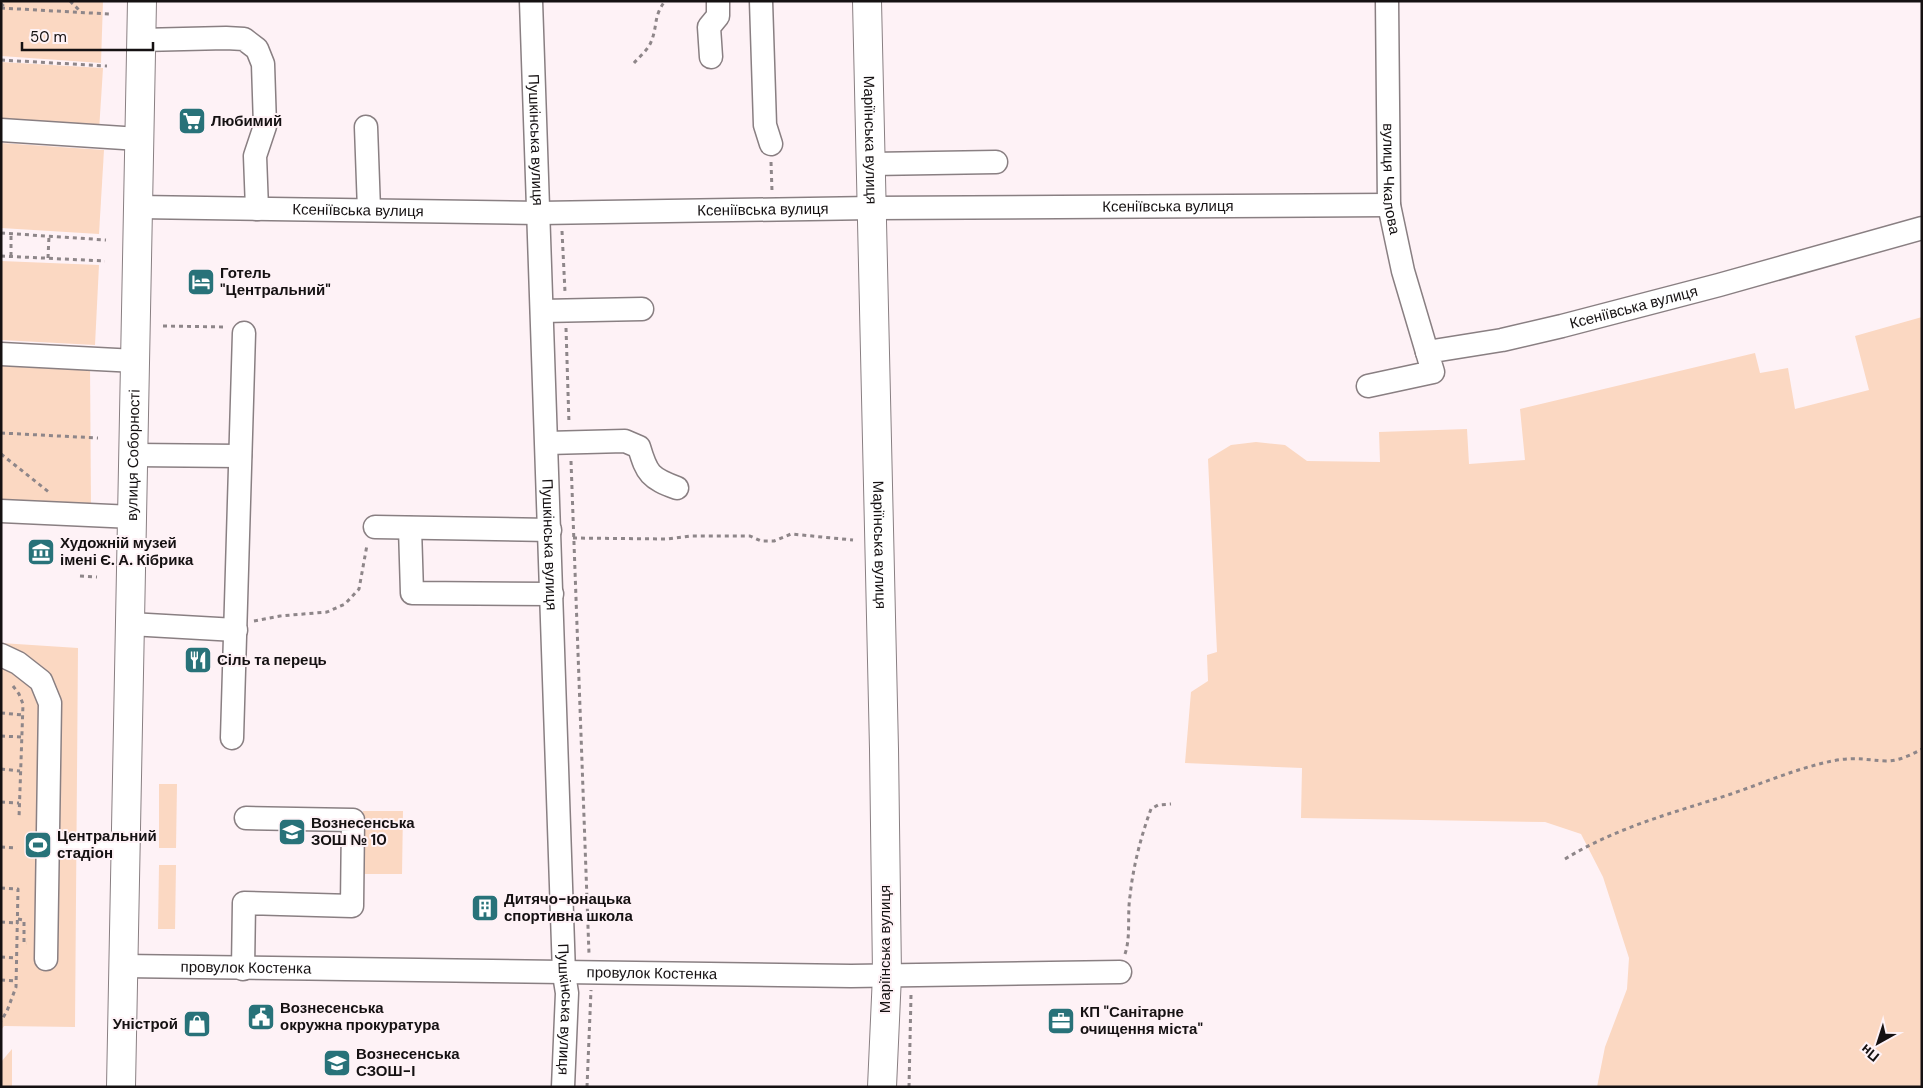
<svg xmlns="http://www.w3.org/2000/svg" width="1923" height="1088" viewBox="0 0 1923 1088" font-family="'DM Sans',sans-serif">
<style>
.green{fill:#fbd8c2}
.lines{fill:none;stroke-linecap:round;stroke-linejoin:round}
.minor-casing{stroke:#897f82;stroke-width:25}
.major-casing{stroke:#897f82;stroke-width:30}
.path{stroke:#8e8689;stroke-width:3;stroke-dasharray:4 4;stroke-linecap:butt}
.minor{stroke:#fff;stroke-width:22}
.major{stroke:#fff;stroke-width:28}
.labels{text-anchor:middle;stroke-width:4;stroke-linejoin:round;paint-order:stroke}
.poi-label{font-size:15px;font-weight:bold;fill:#151112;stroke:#fef2f6;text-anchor:start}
.street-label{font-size:15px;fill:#151112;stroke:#fef2f6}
</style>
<rect width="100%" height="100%" fill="#fef2f6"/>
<!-- green -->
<g class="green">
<polygon points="1,1 103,1 101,63 1,56"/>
<polygon points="1,62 103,68 99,131 1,125"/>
<polygon points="1,143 104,150 99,234 1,228"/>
<polygon points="1,261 99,265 95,345 1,340"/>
<polygon points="1922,317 1922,1087 1597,1087 1605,1047 1627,989 1629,958 1603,877 1581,834 1545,822 1301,818 1302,768 1185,763 1191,692 1208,681 1207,655 1217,652 1208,459 1231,445 1256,442 1285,445 1307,461 1380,462 1379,432 1467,429 1469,464 1525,460 1520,409 1755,353 1760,373 1788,368 1795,409 1869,390 1855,336"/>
<polygon points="1,358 90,363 91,508 1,504"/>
<polygon points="1,643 78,648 75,1027 4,1026 1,1030"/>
<polygon points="159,784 177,784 176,848 159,848"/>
<polygon points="363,811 403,811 402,874 363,874"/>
<polygon points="159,865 176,865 175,929 158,929"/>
<polygon points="12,1049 12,1087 1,1087 1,1062"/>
</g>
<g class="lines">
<!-- minor casing -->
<g class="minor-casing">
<g id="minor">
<path id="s1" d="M531,1L564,974L567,993L563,1087"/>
<polyline points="761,1 765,125 771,144"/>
<path id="s2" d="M1387,1L1389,205L1403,271L1427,352"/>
<polyline points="141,40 226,38 244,39 257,49 263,64 265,126 255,156 257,209"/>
<polyline points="711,57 709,27 718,16 718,1"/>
<polyline points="366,127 369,210"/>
<polyline points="1,130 139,139"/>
<polyline points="871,164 996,162"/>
<path id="s3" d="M138,207L539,213L872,208L1389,205"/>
<polyline points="542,311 642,309"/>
<polyline points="1,354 136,361"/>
<path id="s4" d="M1368,386L1433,372L1427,352L1502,340L1562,326L1719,285L1922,228"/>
<path d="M547,443L625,441L639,447C647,474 650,478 677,488"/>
<polyline points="134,455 240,456"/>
<polyline points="1,511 133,517"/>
<polyline points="375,527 550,530"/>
<polyline points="410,528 412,593 552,594"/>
<polyline points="130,624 236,630"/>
<polyline points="1,655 18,663 41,681 50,703 46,959"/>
<polyline points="232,738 244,333"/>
<polyline points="48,844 126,847"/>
<path id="s5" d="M124,966L851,976L1120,972"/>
<polyline points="243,969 244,903 352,906 353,820 246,818"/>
</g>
</g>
<!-- major casing -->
<g class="major-casing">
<g id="major">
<path id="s6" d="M867,1L884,749L887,975L882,1087"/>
<path id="s7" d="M121,1087L142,1"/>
</g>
</g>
<!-- path -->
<g class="path">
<polyline points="70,1 81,12"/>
<polyline points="1,7 6,1"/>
<polyline points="1,8 109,14"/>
<polyline points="1,60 107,66"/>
<path d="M634,63C639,57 648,50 651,42C658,25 653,17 665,1"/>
<polyline points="771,162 772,191"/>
<polyline points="562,231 565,292"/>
<polyline points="1,233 106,240"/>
<polyline points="1,256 105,261"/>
<polyline points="11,256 11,234"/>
<polyline points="48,258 49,236"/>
<polyline points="163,326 227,327"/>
<polyline points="566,328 569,424"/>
<polyline points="1,433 98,438"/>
<polyline points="1,454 50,493"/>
<polyline points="571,461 589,954"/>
<polyline points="573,538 667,539 690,536 750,536 761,541 774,541 791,534 853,540"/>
<polyline points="80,576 97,577"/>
<polyline points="254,621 280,616 327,612 345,604 359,589 367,545"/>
<polyline points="13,686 19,694 23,704 19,818"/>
<polyline points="1,713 23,715"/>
<polyline points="1,736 22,737"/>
<polyline points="1,769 20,771"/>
<polyline points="1,802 19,803"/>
<polyline points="1,847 17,848"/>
<path d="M1565,859C1617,827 1673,813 1731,794C1766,782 1800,767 1837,760C1857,757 1867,760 1886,761C1899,761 1911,755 1922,749"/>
<polyline points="1,888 18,889 16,987 7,1011 1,1021"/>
<polyline points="18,919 24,920 24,943 27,943"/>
<polyline points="1,922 18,923"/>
<path d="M1125,954C1131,936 1127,916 1130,896C1133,867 1141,836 1151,809L1158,805L1171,804"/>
<polyline points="1,957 17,958"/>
<polyline points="1,980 16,981"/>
<polyline points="587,1087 591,990"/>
<polyline points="909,1087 911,995"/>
</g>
<!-- minor -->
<use href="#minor" class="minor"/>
<!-- major -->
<use href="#major" class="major"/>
</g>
<!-- icons -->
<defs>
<g id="supermarket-square" transform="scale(1.4375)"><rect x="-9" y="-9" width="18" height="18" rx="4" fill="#287279" stroke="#fef2f6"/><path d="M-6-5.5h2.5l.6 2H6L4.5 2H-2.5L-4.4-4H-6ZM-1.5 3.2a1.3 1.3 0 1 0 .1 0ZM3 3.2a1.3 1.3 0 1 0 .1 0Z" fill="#fff"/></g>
<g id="hotel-square" transform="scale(1.4375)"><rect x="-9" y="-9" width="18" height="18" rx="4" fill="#287279" stroke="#fef2f6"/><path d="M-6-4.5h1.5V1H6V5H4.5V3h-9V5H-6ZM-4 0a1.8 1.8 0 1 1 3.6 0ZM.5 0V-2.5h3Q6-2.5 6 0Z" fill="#fff"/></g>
<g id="museum-square" transform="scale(1.4375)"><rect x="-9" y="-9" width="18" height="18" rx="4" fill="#287279" stroke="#fef2f6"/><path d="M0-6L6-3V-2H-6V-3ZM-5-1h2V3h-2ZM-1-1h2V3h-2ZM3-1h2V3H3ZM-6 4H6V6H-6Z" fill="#fff"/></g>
<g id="restaurant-square" transform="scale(1.4375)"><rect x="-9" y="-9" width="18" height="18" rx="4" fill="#287279" stroke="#fef2f6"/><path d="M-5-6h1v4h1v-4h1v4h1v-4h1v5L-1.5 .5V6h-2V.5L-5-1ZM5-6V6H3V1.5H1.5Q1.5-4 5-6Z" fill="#fff"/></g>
<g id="school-square" transform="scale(1.4375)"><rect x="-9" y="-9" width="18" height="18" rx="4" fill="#287279" stroke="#fef2f6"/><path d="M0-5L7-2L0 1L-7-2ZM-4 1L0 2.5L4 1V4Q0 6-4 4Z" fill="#fff"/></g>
<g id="stadium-square" transform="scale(1.4375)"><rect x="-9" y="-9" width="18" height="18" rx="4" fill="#287279" stroke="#fef2f6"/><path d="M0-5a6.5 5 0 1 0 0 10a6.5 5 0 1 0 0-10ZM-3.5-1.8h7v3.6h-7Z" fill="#fff"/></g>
<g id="building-square" transform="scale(1.4375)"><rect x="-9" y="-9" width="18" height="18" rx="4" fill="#287279" stroke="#fef2f6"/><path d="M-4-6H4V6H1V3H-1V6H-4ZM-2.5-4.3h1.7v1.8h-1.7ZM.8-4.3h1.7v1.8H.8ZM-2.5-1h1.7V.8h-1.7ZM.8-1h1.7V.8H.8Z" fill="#fff"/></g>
<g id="civic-square" transform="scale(1.4375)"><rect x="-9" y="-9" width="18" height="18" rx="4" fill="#287279" stroke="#fef2f6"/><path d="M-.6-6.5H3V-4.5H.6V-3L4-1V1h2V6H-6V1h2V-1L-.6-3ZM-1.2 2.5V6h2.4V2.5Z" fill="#fff"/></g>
<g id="office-square" transform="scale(1.4375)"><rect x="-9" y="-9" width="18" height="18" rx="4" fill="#287279" stroke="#fef2f6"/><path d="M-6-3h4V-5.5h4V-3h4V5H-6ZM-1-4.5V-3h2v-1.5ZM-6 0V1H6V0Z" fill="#fff"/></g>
<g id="shop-square" transform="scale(1.4375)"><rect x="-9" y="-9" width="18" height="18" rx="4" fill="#287279" stroke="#fef2f6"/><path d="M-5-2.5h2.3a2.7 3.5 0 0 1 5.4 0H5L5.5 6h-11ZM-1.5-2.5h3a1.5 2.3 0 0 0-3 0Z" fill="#fff"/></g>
</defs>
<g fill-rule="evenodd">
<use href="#supermarket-square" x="192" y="121"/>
<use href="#hotel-square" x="201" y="282"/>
<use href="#museum-square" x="41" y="552"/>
<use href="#restaurant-square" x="198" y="660"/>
<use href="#school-square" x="292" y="832"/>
<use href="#stadium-square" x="38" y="845"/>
<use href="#building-square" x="485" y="908"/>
<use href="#civic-square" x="261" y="1017"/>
<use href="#office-square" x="1061" y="1021"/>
<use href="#shop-square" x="197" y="1024"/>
<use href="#school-square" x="337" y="1063"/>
</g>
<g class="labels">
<!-- poi labels -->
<g class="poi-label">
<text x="211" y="126">Любимий</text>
<text x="220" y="278">Готель<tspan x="220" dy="17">"Центральний"</tspan></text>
<text x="60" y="548">Художній музей<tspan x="60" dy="17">імені Є. А. Кібрика</tspan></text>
<text x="217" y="665">Сіль та перець</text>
<text x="311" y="828">Вознесенська<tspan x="311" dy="17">ЗОШ № 10</tspan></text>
<text x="57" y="841">Центральний<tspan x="57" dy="17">стадіон</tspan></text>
<text x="504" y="904">Дитячо-юнацька<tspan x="504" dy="17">спортивна школа</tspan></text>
<text x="280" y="1013">Вознесенська<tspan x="280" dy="17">окружна прокуратура</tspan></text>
<text x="1080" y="1017">КП "Санітарне<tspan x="1080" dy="17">очищення міста"</tspan></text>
<text x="178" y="1029" text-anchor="end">Уністрой</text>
<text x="356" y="1059">Вознесенська<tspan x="356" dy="17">СЗОШ-І</tspan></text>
</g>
<!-- street labels -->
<g class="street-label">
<text dy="5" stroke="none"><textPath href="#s1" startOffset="139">Пушкінська вулиця</textPath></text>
<text dy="5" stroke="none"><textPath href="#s6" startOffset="139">Маріїнська вулиця</textPath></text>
<text dy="5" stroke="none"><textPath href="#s2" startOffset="178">вулиця Чкалова</textPath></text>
<text dy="5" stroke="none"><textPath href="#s3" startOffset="1030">Ксеніївська вулиця</textPath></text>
<text dy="5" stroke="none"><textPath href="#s3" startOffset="220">Ксеніївська вулиця</textPath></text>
<text dy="5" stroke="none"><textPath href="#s3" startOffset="625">Ксеніївська вулиця</textPath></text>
<text dy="5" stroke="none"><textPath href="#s4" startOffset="299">Ксеніївська вулиця</textPath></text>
<text dy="5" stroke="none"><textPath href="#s7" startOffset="632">вулиця Соборності</textPath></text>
<text dy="5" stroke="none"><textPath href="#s1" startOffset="544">Пушкінська вулиця</textPath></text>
<text dy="5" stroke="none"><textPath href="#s6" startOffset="544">Маріїнська вулиця</textPath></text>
<text transform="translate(885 949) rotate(-90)" y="5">Маріїнська вулиця</text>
<text dy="5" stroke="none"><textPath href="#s5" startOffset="122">провулок Костенка</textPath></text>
<text dy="5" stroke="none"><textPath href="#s5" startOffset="528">провулок Костенка</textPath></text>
<text dy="5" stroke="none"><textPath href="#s1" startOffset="1009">Пушкінська вулиця</textPath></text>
</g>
</g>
<!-- border -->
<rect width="1923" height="1088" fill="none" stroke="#151112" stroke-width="5"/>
<!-- north arrow -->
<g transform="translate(1878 1043) rotate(219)" stroke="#fef2f6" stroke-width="4" paint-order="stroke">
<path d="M0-4L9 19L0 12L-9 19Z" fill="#151112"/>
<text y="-8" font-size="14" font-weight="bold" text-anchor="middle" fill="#151112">Пн</text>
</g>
<!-- scale -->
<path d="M22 42v8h131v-8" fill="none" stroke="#151112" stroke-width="2.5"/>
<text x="30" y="42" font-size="15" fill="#151112" stroke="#fef2f6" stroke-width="4" paint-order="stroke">50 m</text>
</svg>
